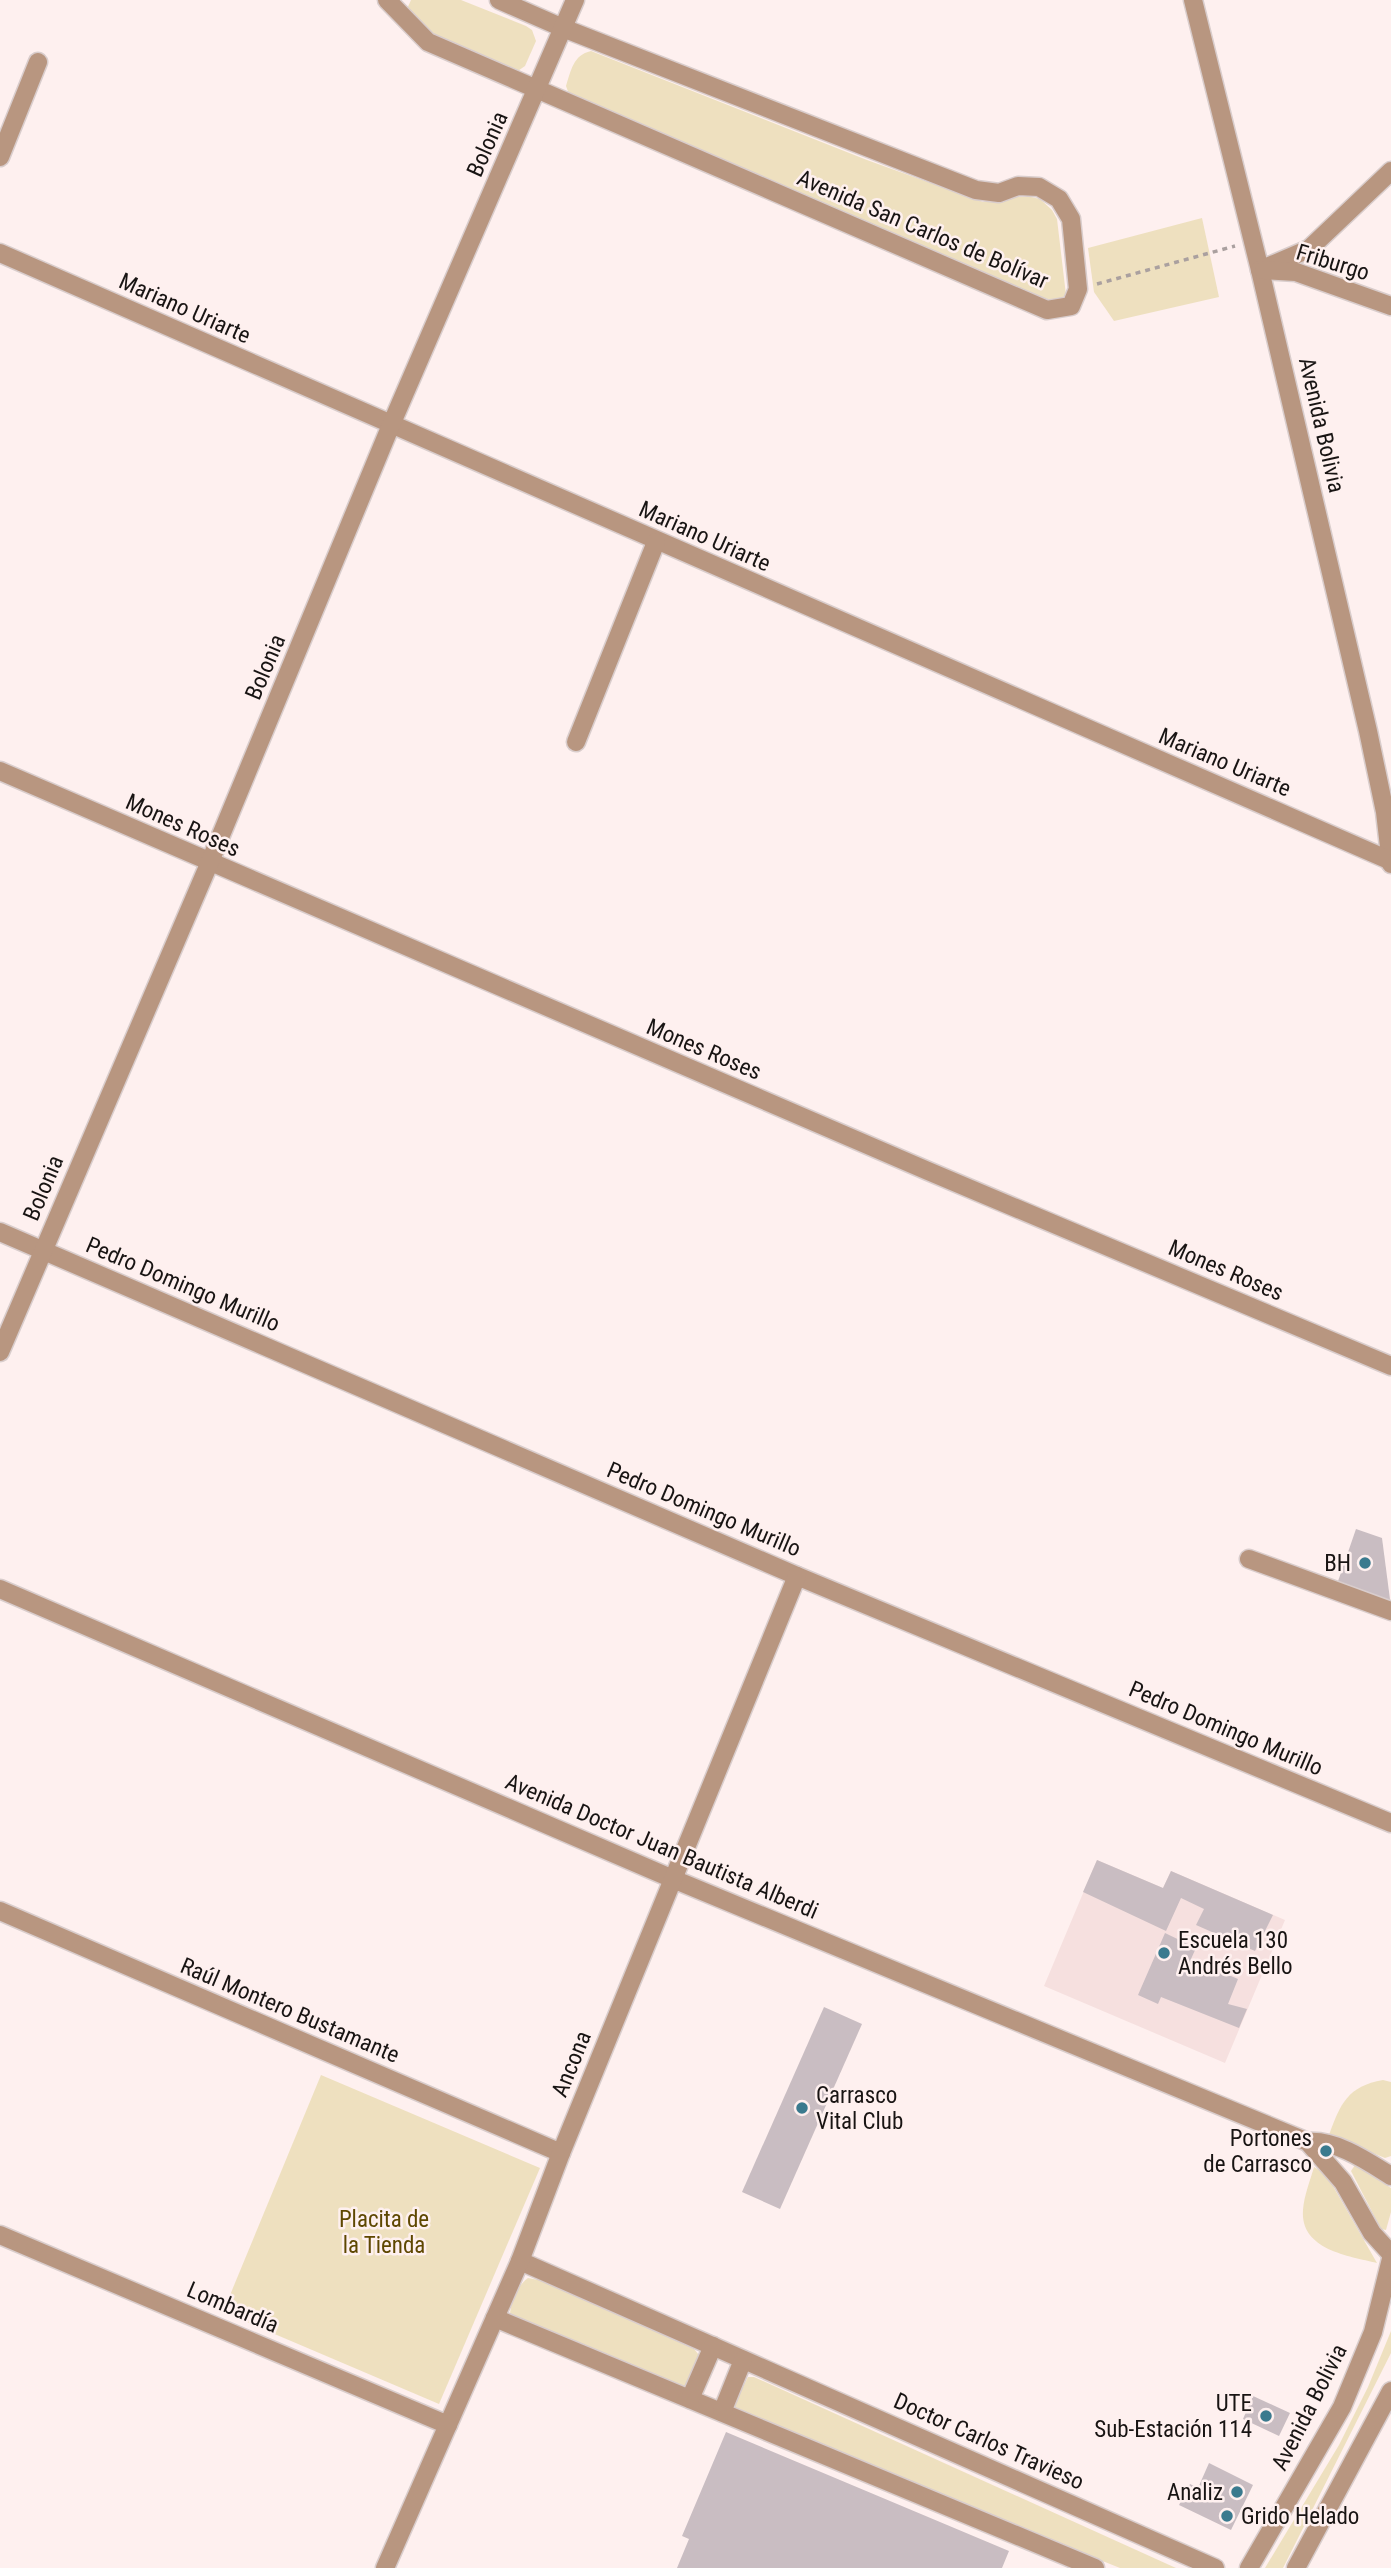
<svg xmlns="http://www.w3.org/2000/svg" width="1391" height="2568" viewBox="0 0 1391 2568" font-family="'Roboto Condensed',sans-serif">
<style>
.built{fill:#f6e0df}
.green{fill:#eee0bf}
.building{fill:#c9bdc2}
.lines{fill:none;stroke-linecap:round;stroke-linejoin:round}
.minor-casing{stroke:#d9cdcc;stroke-width:21}
.path{stroke:#aaa09f;stroke-width:3.5;stroke-dasharray:5 5;stroke-linecap:butt}
.minor{stroke:#b89680;stroke-width:18}
.poi-dot{fill:#3a7a8e;stroke:#fef0ef;stroke-width:2.5}
.labels{text-anchor:middle;stroke-width:5;stroke-linejoin:round;paint-order:stroke}
.street-label{font-size:23px;fill:#181413;stroke:#fef0ef}
.poi-label{font-size:23px;fill:#181413;stroke:#fef0ef;text-anchor:end}
.park-label{font-size:23px;fill:#5e4701;stroke:#fef0ef}
</style>
<rect width="100%" height="100%" fill="#fef0ef"/>
<!-- built -->
<polygon class="built" points="1097,1860 1163,1888 1171,1871 1285,1920 1225,2063 1044,1986"/>
<!-- green -->
<g class="green">
<polygon points="411,0 461,0 526,26 532,30 536,41 525,66 515,73 428,36 407,9"/>
<path d="M591,51L867,160L983,202L1014,197H1031L1040,199L1052,210L1057,219L1066,295L1057,301L1050,300L1001,282L570,97L566,86C571,71 573,55 591,51Z"/>
<polygon points="1202,218 1219,297 1114,321 1094,292 1088,248"/>
<polygon points="321,2075 540,2168 439,2404 223,2312"/>
<path d="M1383,2080L1391,2082V2156L1385,2158L1329,2135C1340,2104 1348,2086 1383,2080Z"/>
<polygon points="1355,2165 1391,2188 1391,2212 1386,2230 1381,2229 1351,2171"/>
<path d="M1314,2167L1326,2174L1377,2263C1349,2256 1300,2250 1303,2210C1304,2196 1310,2181 1314,2167Z"/>
<path d="M528,2278L544,2281L694,2349L699,2355L684,2390L510,2316C510,2303 517,2286 528,2278Z"/>
<polygon points="1391,2331 1391,2353 1283,2568 1265,2568 1339,2445 1368,2387"/>
<polygon points="748,2377 754,2377 1176,2568 1120,2568 738,2415 733,2407"/>
</g>
<!-- building -->
<g class="building">
<polygon points="1356,1529 1382,1538 1391,1607 1336,1587"/>
<polygon points="1097,1860 1163,1888 1171,1871 1273,1915 1255,1951 1196,1925 1204,1909 1181,1898 1166,1931 1083,1892"/>
<polygon points="1165,1933 1196,1948 1191,1959 1238,1979 1228,2004 1247,2009 1239,2028 1161,1997 1158,2004 1138,1995"/>
<polygon points="824,2007 862,2024 780,2209 742,2192"/>
<polygon points="1253,2396 1290,2413 1279,2436 1243,2419"/>
<polygon points="726,2432 1009,2551 1002,2568 677,2568 689,2539 682,2536"/>
<polygon points="1209,2463 1253,2485 1231,2530 1179,2505 1190,2484 1198,2488"/>
</g>
<g class="lines">
<!-- minor casing -->
<g class="minor-casing">
<g id="minor">
<polyline points="387,0 428,42 1047,310 1071,306 1078,289 1071,219 1059,199 1039,187 1018,186 999,193 976,190 563,28 499,0"/>
<polyline points="1193,0 1260,270 1368,731 1385,812 1391,864"/>
<polyline points="0,157 38,62"/>
<polyline points="0,253 1391,861"/>
<polyline points="1260,270 1309,249 1391,171"/>
<polyline points="1264,270 1296,272 1391,306"/>
<polyline points="576,742 656,542"/>
<polyline points="0,771 928,1171 1391,1366"/>
<polyline points="0,1232 797,1576 1391,1823"/>
<polyline points="0,1352 209,864 391,425 575,0"/>
<polyline points="1249,1559 1391,1611"/>
<polyline points="0,1589 673,1879 1308,2142 1343,2182 1372,2233 1391,2254"/>
<polyline points="0,1911 561,2153"/>
<path d="M1308,2142C1337,2140 1367,2161 1391,2176"/>
<polyline points="0,2235 448,2425"/>
<polyline points="520,2261 1215,2568"/>
<polyline points="495,2318 1095,2568"/>
<polyline points="690,2399 713,2346"/>
<polyline points="722,2412 743,2360"/>
<polyline points="385,2568 520,2261 561,2153 797,1576"/>
<polyline points="1249,2568 1342,2407 1373,2332 1391,2259"/>
<polyline points="1296,2568 1391,2391"/>
</g>
</g>
<!-- path -->
<polyline class="path" points="1097,284 1235,246"/>
<!-- minor -->
<use href="#minor" class="minor"/>
</g>
<!-- markers -->
<g class="poi-dot">
<circle cx="1365" cy="1563" r="7"/>
<circle cx="1164" cy="1953" r="7"/>
<circle cx="802" cy="2108" r="7"/>
<circle cx="1326" cy="2151" r="7"/>
<circle cx="1266" cy="2416" r="7"/>
<circle cx="1237" cy="2492" r="7"/>
<circle cx="1227" cy="2516" r="7"/>
</g>
<g class="labels">
<!-- street labels -->
<g class="street-label">
<text transform="translate(487 144) rotate(-66)" y="8">Bolonia</text>
<text transform="translate(923 229) rotate(23)" y="8">Avenida San Carlos de Bolívar</text>
<text transform="translate(1333 262) rotate(17)" y="8">Friburgo</text>
<text transform="translate(185 308) rotate(24)" y="8">Mariano Uriarte</text>
<text transform="translate(1322 425) rotate(77)" y="8">Avenida Bolivia</text>
<text transform="translate(705 536) rotate(24)" y="8">Mariano Uriarte</text>
<text transform="translate(265 667) rotate(-67)" y="8">Bolonia</text>
<text transform="translate(1225 762) rotate(23)" y="8">Mariano Uriarte</text>
<text transform="translate(183 825) rotate(24)" y="8">Mones Roses</text>
<text transform="translate(704 1049) rotate(23)" y="8">Mones Roses</text>
<text transform="translate(43 1188) rotate(-67)" y="8">Bolonia</text>
<text transform="translate(1226 1270) rotate(23)" y="8">Mones Roses</text>
<text transform="translate(183 1284) rotate(23)" y="8">Pedro Domingo Murillo</text>
<text transform="translate(704 1509) rotate(23)" y="8">Pedro Domingo Murillo</text>
<text transform="translate(1226 1728) rotate(23)" y="8">Pedro Domingo Murillo</text>
<text transform="translate(662 1846) rotate(23)" y="8">Avenida Doctor Juan Bautista Alberdi</text>
<text transform="translate(290 2010) rotate(23)" y="8">Raúl Montero Bustamante</text>
<text transform="translate(571 2064) rotate(-68)" y="8">Ancona</text>
<text transform="translate(233 2307) rotate(23)" y="8">Lombardía</text>
<text transform="translate(1309 2407) rotate(-63)" y="8">Avenida Bolivia</text>
<text transform="translate(989 2441) rotate(24)" y="8">Doctor Carlos Travieso</text>
</g>
<!-- poi labels -->
<g class="poi-label">
<text x="1351" y="1571">BH</text>
<text x="1178" y="1948" text-anchor="start">Escuela 130<tspan x="1178" dy="26">Andrés Bello</tspan></text>
<text x="816" y="2103" text-anchor="start">Carrasco<tspan x="816" dy="26">Vital Club</tspan></text>
<text x="1312" y="2146">Portones<tspan x="1312" dy="26">de Carrasco</tspan></text>
<text x="1252" y="2411">UTE<tspan x="1252" dy="26">Sub-Estación 114</tspan></text>
<text x="1223" y="2500">Analiz</text>
<text x="1241" y="2524" text-anchor="start">Grido Helado</text>
</g>
<!-- park labels -->
<g class="park-label">
<text x="384" y="2227">Placita de<tspan x="384" dy="26">la Tienda</tspan></text>
</g>
</g>
</svg>
